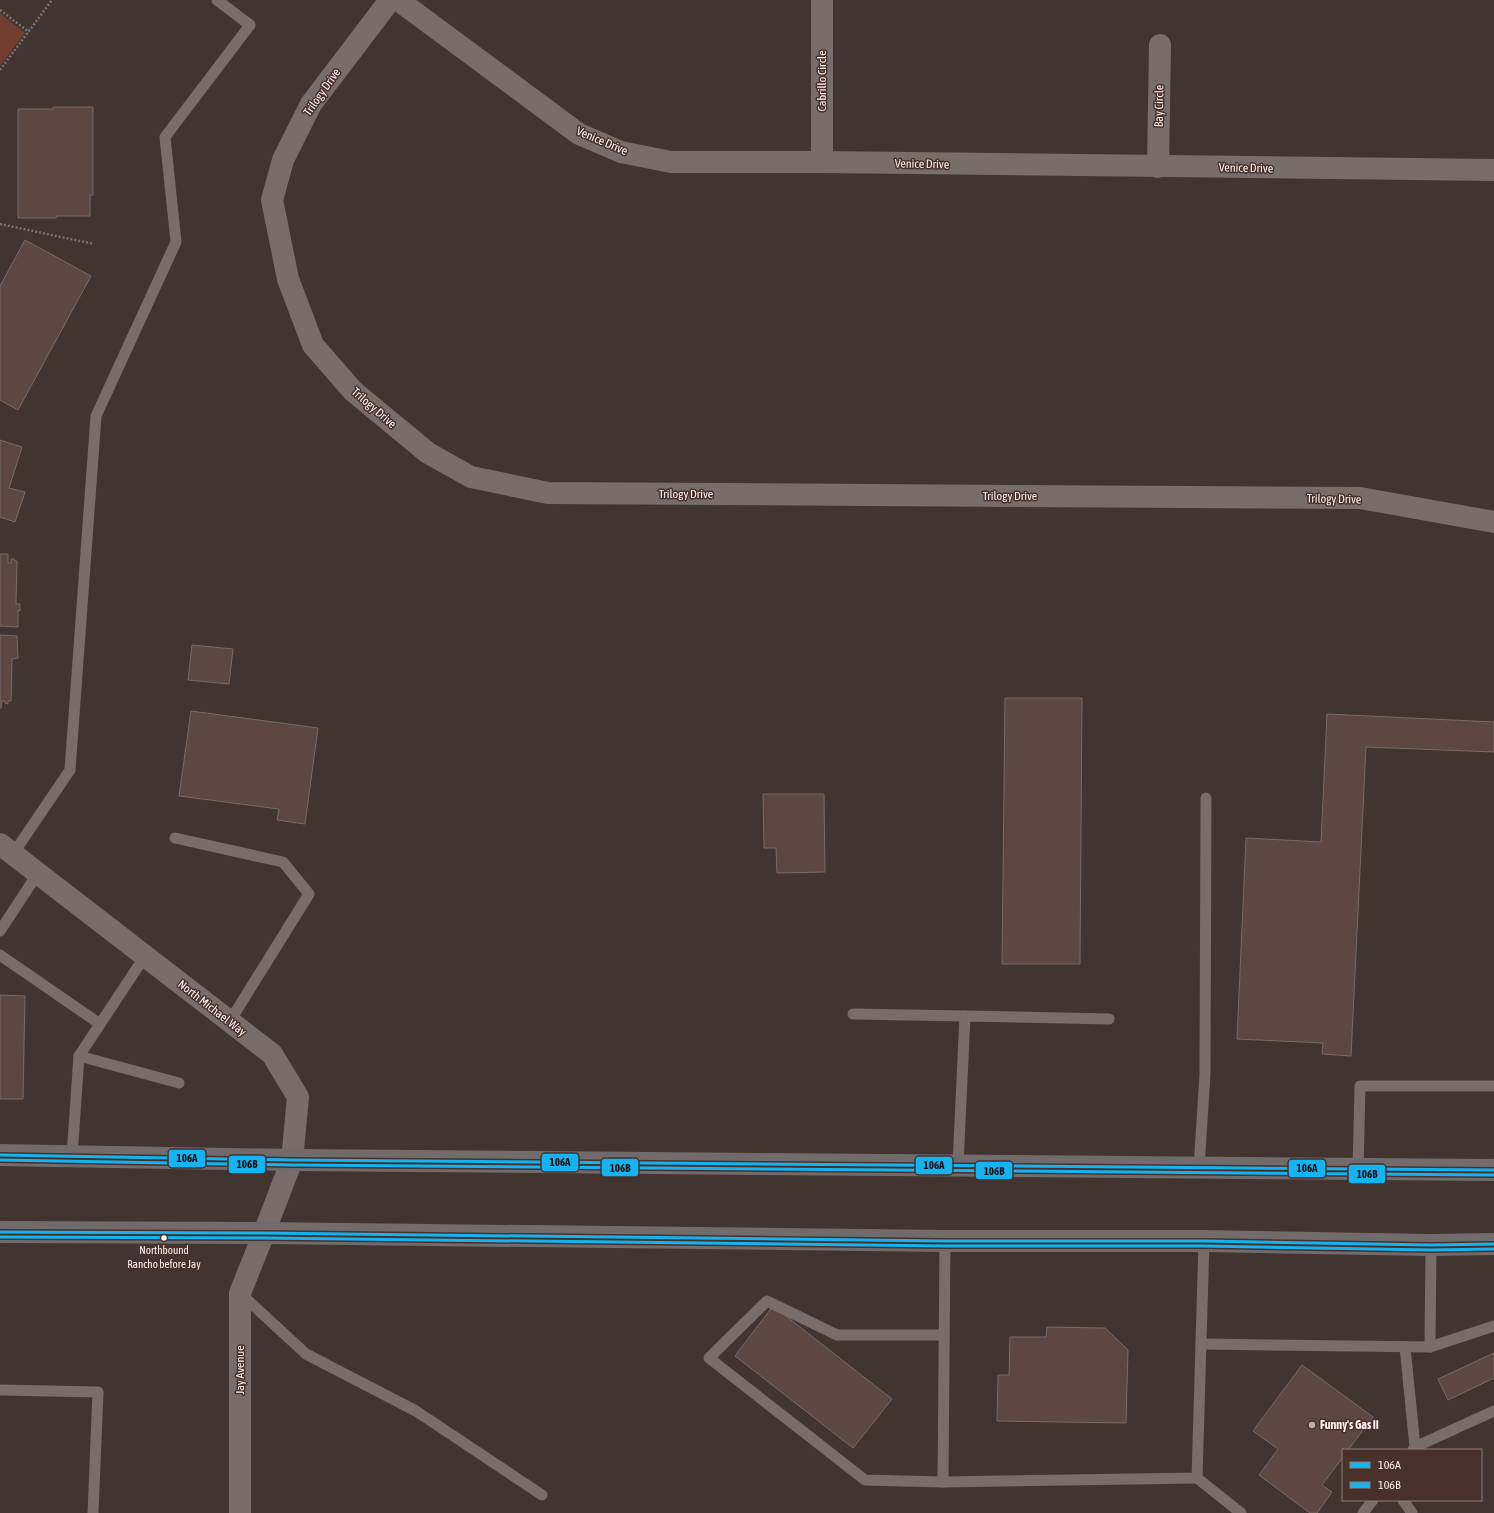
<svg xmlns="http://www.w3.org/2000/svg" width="1494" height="1513" viewBox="0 0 1494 1513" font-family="'Asap Condensed',sans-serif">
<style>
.green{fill:#723e2f}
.building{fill:#5d4741;stroke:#776d6a}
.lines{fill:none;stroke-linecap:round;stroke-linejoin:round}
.path{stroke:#7c726f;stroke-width:2.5;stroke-dasharray:2 2;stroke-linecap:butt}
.lane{stroke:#786d6a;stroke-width:11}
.street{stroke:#786d6a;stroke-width:22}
.secondary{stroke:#786d6a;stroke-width:22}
.primary{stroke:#716b6c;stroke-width:22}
.bus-1-casing{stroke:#48312a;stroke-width:6}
.bus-2-casing{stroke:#48312a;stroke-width:6}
.bus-1{stroke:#13b4f1;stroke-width:3}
.bus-2{stroke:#13b4f1;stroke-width:3}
.bus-dot{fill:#fef1ee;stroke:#48312a;stroke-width:1.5}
.poi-dot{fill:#bcafac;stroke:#48312a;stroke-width:1.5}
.labels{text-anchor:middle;stroke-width:3;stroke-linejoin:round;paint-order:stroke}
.bus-label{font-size:11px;fill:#fef1ee;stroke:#48312a}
.street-label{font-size:12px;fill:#fef1ee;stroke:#48312a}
.poi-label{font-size:12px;font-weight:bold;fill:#fef1ee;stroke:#48312a;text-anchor:start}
.line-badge{stroke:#48312a;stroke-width:1.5}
.pale-badge-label{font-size:11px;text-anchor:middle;font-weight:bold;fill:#111}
</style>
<rect width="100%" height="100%" fill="#413431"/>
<!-- green -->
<polygon class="green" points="0,13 25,33 0,66"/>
<!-- building -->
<g class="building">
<polygon points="53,107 93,107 93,195 90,195 90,216 57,216 56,218 18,218 18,109 53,109"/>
<polygon points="25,240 91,276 18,410 0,400 0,286"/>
<polygon points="0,440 22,447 9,488 25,492 15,522 0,517"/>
<polygon points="0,554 8,554 8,563 11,563 11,559 14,559 15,561 17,561 16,604 20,604 20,611 18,610 18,627 0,626"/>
<polygon points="0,635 17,636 18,658 12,659 11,701 8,701 8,704 5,703 5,701 2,701 1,708 0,708"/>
<polygon points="192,645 233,649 229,684 188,680"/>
<polygon points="1005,698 1082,698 1080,964 1002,964"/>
<polygon points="191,711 318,728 305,824 277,820 279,809 179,796"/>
<polygon points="1327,714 1494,722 1494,752 1366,747 1351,1056 1322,1054 1323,1043 1237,1039 1246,838 1321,842"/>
<polygon points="763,794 824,794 825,872 777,873 776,848 764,848"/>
<polygon points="0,995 25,996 23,1099 0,1099"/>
<polygon points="773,1306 892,1399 853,1448 735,1356"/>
<polygon points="1047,1327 1105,1328 1128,1350 1126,1423 997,1421 998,1375 1009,1375 1010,1337 1046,1337"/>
<polygon points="1494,1353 1494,1378 1448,1400 1438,1379"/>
<polygon points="1302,1365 1373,1417 1348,1450 1343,1450 1343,1457 1322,1485 1332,1492 1317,1513 1310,1513 1259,1475 1278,1449 1253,1431"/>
</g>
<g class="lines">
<!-- path -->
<g class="path">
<polyline points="0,10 29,32"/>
<polyline points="0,70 52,0"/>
<polyline points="0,224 94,244"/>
</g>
<!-- lane -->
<g class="lane">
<polyline points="175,838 283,862 309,894 230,1021"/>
<polyline points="13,854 70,770 96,416 176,242 165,137 250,25 217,0"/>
<polyline points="0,931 38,873"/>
<polyline points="0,955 100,1024"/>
<polyline points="853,1014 965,1016"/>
<polyline points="79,1056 145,956"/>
<polyline points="72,1156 79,1056 179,1083"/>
<polyline points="958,1165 965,1016 1109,1019"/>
<polyline points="1199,1168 1205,1074 1206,798"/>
<polyline points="1358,1170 1360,1086 1494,1086"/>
<polyline points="240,1293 306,1354 416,1411 542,1495"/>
<polyline points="943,1335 837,1335 767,1301 709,1358 865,1480 943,1482 945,1241"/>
<polyline points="1201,1344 1430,1347 1431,1245"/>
<polyline points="1405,1347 1415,1447 1413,1450"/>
<polyline points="1430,1347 1494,1326"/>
<polyline points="0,1390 98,1392 93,1513"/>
<polyline points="1415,1447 1494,1411"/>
<polyline points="1197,1478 1241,1513"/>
<polyline points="943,1482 1197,1478 1204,1241"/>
<polyline points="1403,1500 1412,1513"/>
<polyline points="1363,1513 1373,1500"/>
</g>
<!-- street -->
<g class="street">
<polyline points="390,0 311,104 283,160 272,200 288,279 313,345 353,391 428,453 471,477 548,493 1360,498 1494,522"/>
<polyline points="398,0 579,134 621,152 671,162 822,162 1494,170"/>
<polyline points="822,0 822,162"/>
<polyline points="1158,167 1160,45"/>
<polyline points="240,1513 240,1293 264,1233"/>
</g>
<!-- secondary -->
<polyline class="secondary" points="0,844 272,1054 298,1097 292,1160 264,1233"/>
<!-- primary -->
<g class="primary">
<polyline points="0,1155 292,1160 1494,1170"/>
<polyline points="0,1232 264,1233 945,1241 1204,1241 1431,1245 1494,1244"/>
</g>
<!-- bus-1 casing -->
<g class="bus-1-casing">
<g id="bus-1">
<polyline points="0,1155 292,1160 1494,1170"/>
<polyline points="0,1232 264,1233 945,1241 1204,1241 1431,1245 1494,1244"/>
</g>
</g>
<!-- bus-2 casing -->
<g class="bus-2-casing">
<g id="bus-2">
<polyline points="0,1160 292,1165 1494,1175"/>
<polyline points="0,1237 264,1238 945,1246 1204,1246 1431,1250 1494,1249"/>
</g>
</g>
<!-- bus-1 -->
<use href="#bus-1" class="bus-1"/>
<!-- bus-2 -->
<use href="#bus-2" class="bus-2"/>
</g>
<!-- markers -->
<circle class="bus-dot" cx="164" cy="1238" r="3.5"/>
<circle class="poi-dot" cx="1312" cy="1425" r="4"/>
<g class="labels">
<!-- bus labels -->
<g class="bus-label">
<text x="164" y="1254">Northbound<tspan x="164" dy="14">Rancho before Jay</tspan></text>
</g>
<!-- street labels -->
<g class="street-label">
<text transform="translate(822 81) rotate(-90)" y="4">Cabrillo Circle</text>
<text transform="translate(322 92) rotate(-55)" y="4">Trilogy Drive</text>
<text transform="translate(1159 106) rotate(-89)" y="4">Bay Circle</text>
<text transform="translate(602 141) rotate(23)" y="4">Venice Drive</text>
<text transform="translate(922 164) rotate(1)" y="4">Venice Drive</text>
<text transform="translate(1246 168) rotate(1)" y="4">Venice Drive</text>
<text transform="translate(374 408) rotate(41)" y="4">Trilogy Drive</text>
<text x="686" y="498">Trilogy Drive</text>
<text x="1010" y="500">Trilogy Drive</text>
<text transform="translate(1334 499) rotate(1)" y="4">Trilogy Drive</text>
<text transform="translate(212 1008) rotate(38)" y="4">North Michael Way</text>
<text transform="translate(240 1370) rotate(-90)" y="4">Jay Avenue</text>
</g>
<!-- poi labels -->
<g class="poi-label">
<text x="1320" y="1429">Funny's Gas II</text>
</g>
</g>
<g class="line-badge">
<rect x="168" y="1149" width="38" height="19" rx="4" fill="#13b4f1"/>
<rect x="541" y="1153" width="38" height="19" rx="4" fill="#13b4f1"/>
<rect x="228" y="1155" width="38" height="19" rx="4" fill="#13b4f1"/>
<rect x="915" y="1156" width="38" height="19" rx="4" fill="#13b4f1"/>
<rect x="601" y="1158" width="38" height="19" rx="4" fill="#13b4f1"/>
<rect x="1288" y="1159" width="38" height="19" rx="4" fill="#13b4f1"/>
<rect x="975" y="1161" width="38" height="19" rx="4" fill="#13b4f1"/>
<rect x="1348" y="1164" width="38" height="20" rx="4" fill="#13b4f1"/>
</g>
<g class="pale-badge-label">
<text x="187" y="1162">106A</text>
<text x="560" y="1166">106A</text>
<text x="247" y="1168">106B</text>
<text x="934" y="1169">106A</text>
<text x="620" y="1172">106B</text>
<text x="1307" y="1172">106A</text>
<text x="994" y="1175">106B</text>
<text x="1367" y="1178">106B</text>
</g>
<!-- legend -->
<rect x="1342" y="1449" width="140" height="52" fill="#48312a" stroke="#917e78"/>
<rect x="1350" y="1462" width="20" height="6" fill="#13b4f1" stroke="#917e78"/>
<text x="1378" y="1469" font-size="12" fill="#fef1ee">106A</text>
<rect x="1350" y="1482" width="20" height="6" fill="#13b4f1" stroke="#917e78"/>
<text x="1378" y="1489" font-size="12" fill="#fef1ee">106B</text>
</svg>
